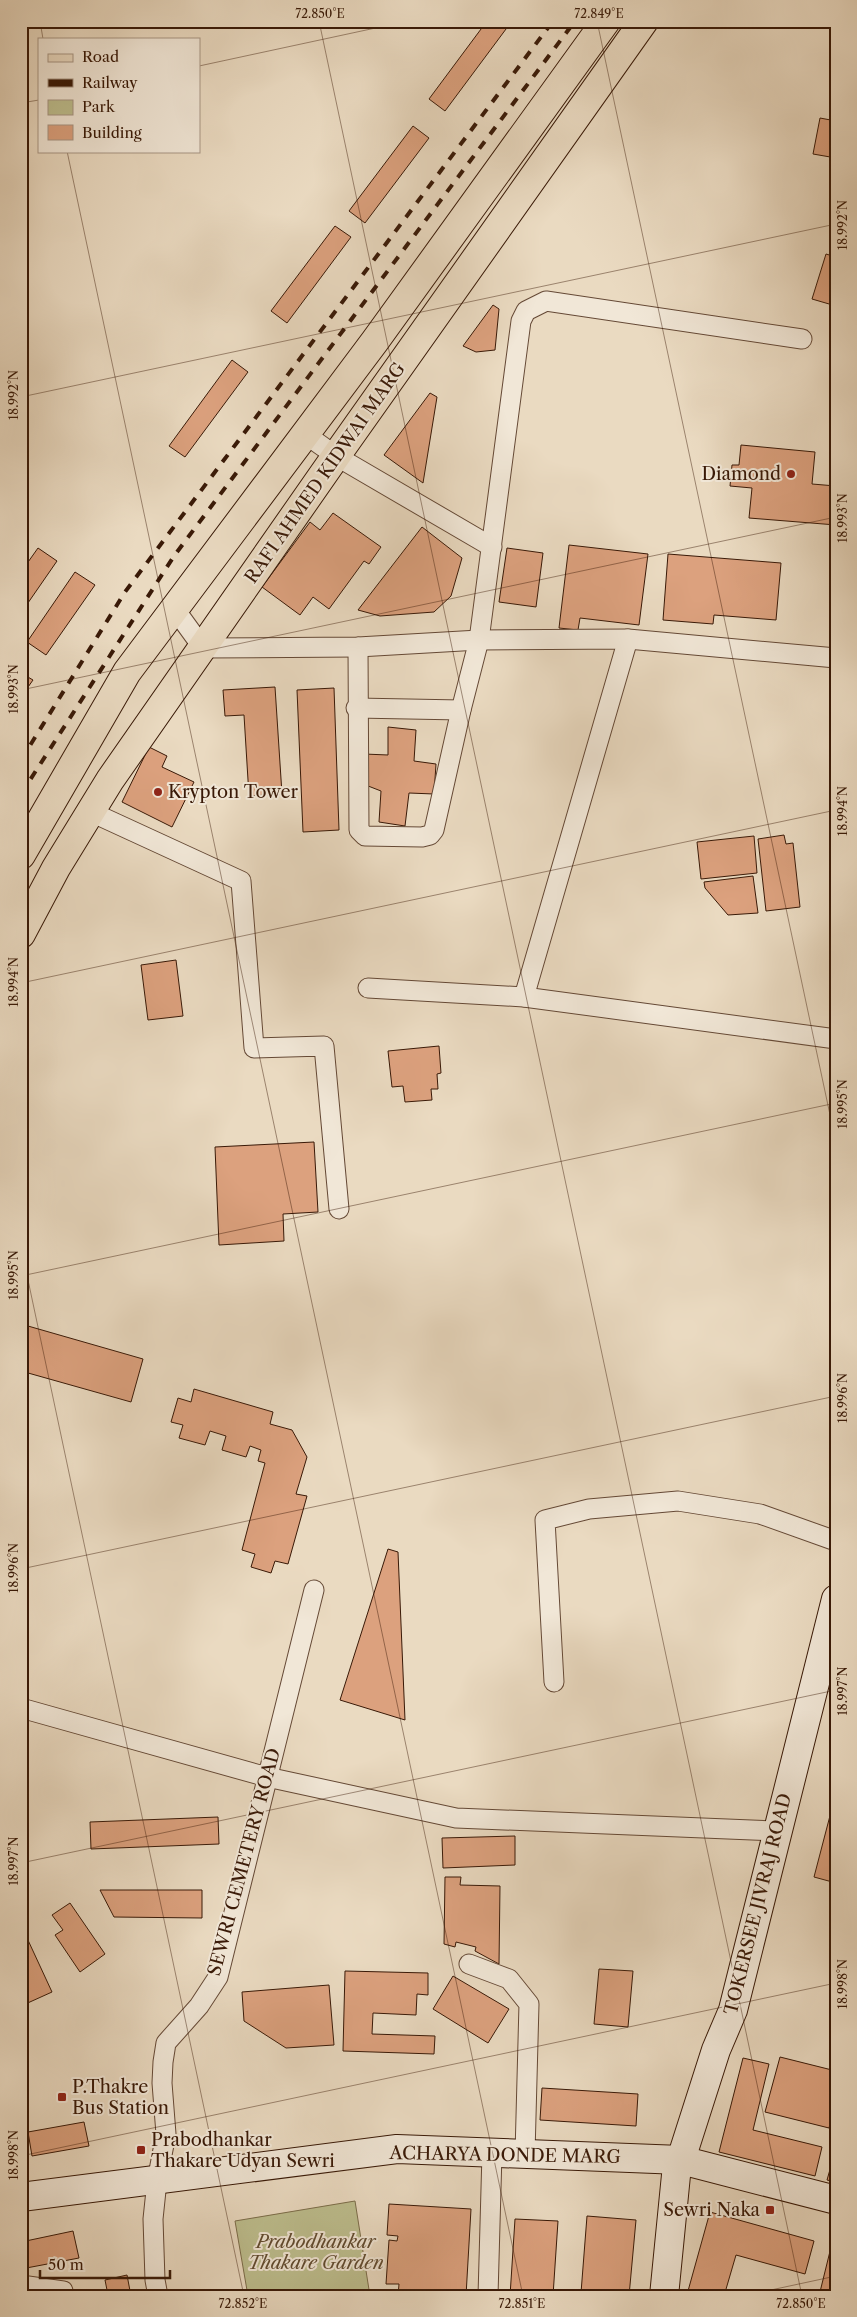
<svg xmlns="http://www.w3.org/2000/svg" width="857" height="2317" viewBox="0 0 857 2317" font-family="'Libre Caslon Text',serif">
<style>
.green{fill:#bdbe8e;stroke:#7b6c4a}
.building{fill:#dca17e;stroke:#391907}
.lines{fill:none;stroke-linecap:round;stroke-linejoin:round}
.street-casing{stroke:#654936;stroke-width:21}
.secondary-casing{stroke:#391907;stroke-width:30}
.primary-casing{stroke:#391907;stroke-width:30}
.street{stroke:#f1e7d7;stroke-width:19}
.secondary{stroke:#f1e7d7;stroke-width:28}
.primary{stroke:#eadac1;stroke-width:28}
.rail{stroke:#391907;stroke-width:4;stroke-dasharray:9 9;stroke-linecap:butt}
.ticks{fill:none;stroke:#391907;stroke-width:1;stroke-opacity:0.45}
.poi-dot{fill:#8f2418;stroke:#f1e7d7;stroke-width:2}
.labels{text-anchor:middle;stroke-width:4;stroke-linejoin:round;paint-order:stroke}
.street-label{font-size:18px;fill:#391907;stroke:#f1e7d7}
.poi-label{font-size:18px;fill:#391907;stroke:#f1e7d7;text-anchor:start}
.park-label{font-size:18px;font-style:italic;fill:#614b30;stroke:#f1e7d7}
.neatline{fill:none;stroke:#391907;stroke-width:2}
.ticks-label{font-size:12px;text-anchor:middle;fill:#391907}
</style>
<rect width="100%" height="100%" fill="#eadac1"/>
<filter id="stains"><feTurbulence type="fractalNoise" baseFrequency=".004" numOctaves="4"/><feColorMatrix values="0 0 0 0 .2 0 0 0 0 .09 0 0 0 0 .02 0 0 0 .5 -.17"/></filter>
<radialGradient id="worn" r=".72"><stop offset=".6" stop-color="#630" stop-opacity="0"/><stop offset="1" stop-color="#630" stop-opacity=".3"/></radialGradient>
<!-- green -->
<polygon class="green" points="355,2201 370,2296 248,2296 235,2221"/>
<!-- building -->
<g class="building">
<polygon points="487,21 503,21 509,25 445,111 429,99"/>
<polygon points="820,118 836,121 836,158 813,154"/>
<polygon points="413,126 429,138 365,223 349,211"/>
<polygon points="335,226 351,237 287,323 271,311"/>
<polygon points="826,254 836,257 836,306 812,299"/>
<polygon points="493,305 499,309 495,350 476,352 463,346"/>
<polygon points="232,360 248,372 185,457 169,446"/>
<polygon points="430,393 437,397 423,483 384,455"/>
<polygon points="741,445 815,452 812,484 836,486 836,525 749,518 752,488 730,486 732,465 739,465"/>
<polygon points="333,513 381,547 369,564 364,561 329,609 313,597 300,615 262,587 310,522 320,530"/>
<polygon points="422,527 462,558 451,596 434,612 380,616 358,610"/>
<polygon points="569,545 648,554 639,625 580,618 578,630 559,628"/>
<polygon points="38,548 57,561 21,613 21,572"/>
<polygon points="507,548 543,553 536,607 499,602"/>
<polygon points="668,554 781,563 776,620 714,615 713,624 663,620"/>
<polygon points="75,572 95,585 46,655 27,642"/>
<polygon points="21,673 33,680 21,697"/>
<polygon points="275,687 282,794 249,796 244,715 225,716 223,690"/>
<polygon points="334,688 339,830 303,832 297,690"/>
<polygon points="388,727 416,730 414,761 436,764 434,794 409,793 405,826 379,822 381,791 363,784 364,754 388,755"/>
<polygon points="149,747 167,756 162,767 194,782 172,827 122,802"/>
<polygon points="784,835 786,844 793,843 800,907 766,911 758,839"/>
<polygon points="754,836 757,873 701,879 697,842"/>
<polygon points="753,876 758,913 728,915 705,888 704,882"/>
<polygon points="176,960 183,1016 148,1020 141,965"/>
<polygon points="439,1046 441,1073 437,1074 438,1089 431,1089 432,1100 405,1102 403,1086 392,1087 388,1051"/>
<polygon points="314,1142 318,1212 283,1214 284,1241 219,1245 215,1147"/>
<polygon points="21,1324 143,1359 131,1402 21,1371"/>
<polygon points="194,1389 273,1412 270,1424 292,1430 307,1457 296,1494 307,1496 288,1564 275,1561 271,1573 251,1567 255,1554 242,1550 265,1463 258,1461 261,1450 250,1446 246,1457 222,1450 226,1436 210,1431 205,1445 179,1438 183,1425 171,1422 178,1398 191,1402"/>
<polygon points="388,1549 398,1552 405,1720 340,1700"/>
<polygon points="836,1794 836,1809 832,1808"/>
<polygon points="832,1808 836,1809 836,1883 814,1877"/>
<polygon points="218,1817 219,1844 91,1849 90,1822"/>
<polygon points="515,1836 515,1865 443,1868 442,1838"/>
<polygon points="445,1877 461,1877 460,1885 500,1886 499,1964 475,1951 476,1947 456,1942 455,1947 444,1944"/>
<polygon points="100,1890 202,1890 202,1918 114,1917"/>
<polygon points="70,1903 105,1954 80,1972 55,1935 63,1930 52,1915"/>
<polygon points="21,1925 52,1992 21,2006"/>
<polygon points="599,1969 633,1971 628,2027 594,2024"/>
<polygon points="345,1971 428,1973 428,1995 417,1994 416,2015 373,2013 372,2034 435,2036 434,2054 343,2051"/>
<polygon points="453,1976 509,2009 488,2043 433,2009"/>
<polygon points="329,1985 334,2045 286,2048 244,2021 242,1992"/>
<polygon points="780,2057 836,2071 836,2102 829,2128 765,2112"/>
<polygon points="743,2058 769,2064 753,2130 822,2147 815,2176 719,2152"/>
<polygon points="542,2088 638,2094 636,2126 540,2120"/>
<polygon points="84,2122 89,2146 32,2156 28,2132"/>
<polygon points="835,2152 836,2152 836,2182 827,2180"/>
<polygon points="389,2204 471,2209 466,2296 398,2296 399,2284 386,2284 389,2240 397,2241 398,2236 387,2235"/>
<polygon points="710,2212 814,2241 805,2274 736,2255 724,2296 706,2296 688,2291"/>
<polygon points="587,2216 636,2220 629,2296 581,2293"/>
<polygon points="515,2219 558,2221 553,2296 510,2296"/>
<polygon points="73,2231 79,2258 21,2269 21,2242"/>
<polygon points="833,2239 836,2240 836,2296 819,2296"/>
<polygon points="127,2275 131,2296 102,2296 108,2295 105,2280"/>
</g>
<g class="lines">
<!-- street casing -->
<g class="street-casing">
<g id="street">
<polyline points="305,434 336,456 492,547"/>
<polyline points="174,608 203,648 358,647 479,640 628,639 836,658"/>
<polyline points="358,647 359,830 365,836 422,837 430,835 434,830 461,710 479,640 521,321 526,311 546,301 802,339"/>
<polyline points="356,708 461,710"/>
<polyline points="91,812 241,881 254,1048 324,1046 339,1209"/>
<polyline points="368,988 524,997 836,1039"/>
<polyline points="524,997 628,639"/>
<polyline points="554,1682 545,1520 589,1509 678,1501 760,1514 836,1541"/>
<polyline points="21,1708 267,1777 456,1818 776,1831"/>
<polyline points="469,1964 509,1979 529,2004 525,2154"/>
<polyline points="21,2285 63,2291 64,2296"/>
<polyline points="158,2296 155,2280 153,2219 157,2181 166,2134 162,2083 163,2062 166,2043 199,2006 218,1977 314,1590"/>
<polyline points="488,2296 492,2153"/>
</g>
</g>
<!-- secondary casing -->
<g class="secondary-casing">
<g id="secondary">
<polyline points="21,2197 397,2149 681,2160 836,2200"/>
<polyline points="664,2296 676,2175 716,2050 733,2010 836,1599"/>
</g>
</g>
<!-- primary casing -->
<g class="primary-casing">
<g id="primary">
<polyline points="21,855 127,672 375,341 606,21"/>
<polyline points="21,934 56,868 110,780 336,456 644,21"/>
</g>
</g>
<!-- street -->
<use href="#street" class="street"/>
<!-- secondary -->
<use href="#secondary" class="secondary"/>
<!-- primary -->
<use href="#primary" class="primary"/>
<!-- rail -->
<g class="rail">
<polyline points="21,760 125,592 553,21"/>
<polyline points="21,794 174,556 575,21"/>
</g>
</g>
<!-- ticks -->
<path class="ticks" d="M40,21L43,39M319,21L802,2296M597,21L836,1143M199,66L408,21M21,103L39,100M67,151L523,2296M21,397L836,224M21,690L836,517M21,983L836,810M21,1247L244,2296M21,1276L836,1103M21,1569L836,1396M21,1863L836,1690M21,2156L836,1983M743,2296L836,2276"/>
<!-- markers -->
<g class="poi-dot">
<circle cx="791" cy="474" r="5"/>
<circle cx="158" cy="792" r="5"/>
<rect x="57" y="2092" width="10" height="10" rx="2.5"/>
<rect x="136" y="2145" width="10" height="10" rx="2.5"/>
<rect x="765" y="2205" width="10" height="10" rx="2.5"/>
</g>
<g class="labels">
<!-- street labels -->
<g class="street-label">
<text transform="translate(325 473) rotate(-55)" y="6">RAFI AHMED KIDWAI MARG</text>
<text transform="translate(244 1862) rotate(-75)" y="6">SEWRI CEMETERY ROAD</text>
<text transform="translate(758 1904) rotate(-76)" y="6">TOKERSEE JIVRAJ ROAD</text>
<text transform="translate(505 2155) rotate(1)" y="6">ACHARYA DONDE MARG</text>
</g>
<!-- poi labels -->
<g class="poi-label">
<text x="781" y="480" text-anchor="end">Diamond</text>
<text x="168" y="798">Krypton Tower</text>
<text x="72" y="2093">P.Thakre<tspan x="72" dy="21">Bus Station</tspan></text>
<text x="151" y="2146">Prabodhankar<tspan x="151" dy="21">Thakare Udyan Sewri</tspan></text>
<text x="760" y="2216" text-anchor="end">Sewri Naka</text>
</g>
<!-- park labels -->
<g class="park-label">
<text x="316" y="2248">Prabodhankar<tspan x="316" dy="21">Thakare Garden</tspan></text>
</g>
</g>
<!-- margin -->
<rect width="857" height="2317" fill="none" stroke="#eadac1" stroke-width="55"/>
<!-- legend -->
<rect x="38" y="38" width="162" height="115" fill="#f1e7d7" stroke="#a79584"/>
<rect x="48" y="54" width="25" height="8" fill="#eadac1" stroke="#a79584"/>
<text x="82" y="62" font-size="15" fill="#391907">Road</text>
<rect x="48" y="79" width="25" height="8" fill="#391907" stroke="#a79584"/>
<text x="82" y="88" font-size="15" fill="#391907">Railway</text>
<rect x="48" y="100" width="25" height="15" fill="#bdbe8e" stroke="#a79584"/>
<text x="82" y="112" font-size="15" fill="#391907">Park</text>
<rect x="48" y="125" width="25" height="15" fill="#dca17e" stroke="#a79584"/>
<text x="82" y="138" font-size="15" fill="#391907">Building</text>
<!-- scale -->
<path d="M40 2270v8h130v-8" fill="none" stroke="#391907" stroke-width="2.5"/>
<text x="48" y="2270" font-size="15" fill="#391907" stroke="#f1e7d7" stroke-width="4" paint-order="stroke">50 m</text>
<rect x="28" y="28" width="802" height="2262" class="neatline"/>
<g class="ticks-label">
<text x="320" y="18">72.850°E</text>
<text x="599" y="18">72.849°E</text>
<text transform="translate(843 225) rotate(-90)" y="4">18.992°N</text>
<text transform="translate(14 395) rotate(-90)" y="4">18.992°N</text>
<text transform="translate(843 518) rotate(-90)" y="4">18.993°N</text>
<text transform="translate(14 689) rotate(-90)" y="4">18.993°N</text>
<text transform="translate(843 811) rotate(-90)" y="4">18.994°N</text>
<text transform="translate(14 982) rotate(-90)" y="4">18.994°N</text>
<text transform="translate(843 1104) rotate(-90)" y="4">18.995°N</text>
<text transform="translate(14 1275) rotate(-90)" y="4">18.995°N</text>
<text transform="translate(843 1398) rotate(-90)" y="4">18.996°N</text>
<text transform="translate(14 1568) rotate(-90)" y="4">18.996°N</text>
<text transform="translate(843 1691) rotate(-90)" y="4">18.997°N</text>
<text transform="translate(14 1861) rotate(-90)" y="4">18.997°N</text>
<text transform="translate(843 1984) rotate(-90)" y="4">18.998°N</text>
<text transform="translate(14 2155) rotate(-90)" y="4">18.998°N</text>
<text x="243" y="2308">72.852°E</text>
<text x="522" y="2308">72.851°E</text>
<text x="801" y="2308">72.850°E</text>
</g>
<rect width="100%" height="100%" filter="url(#stains)"/>
<rect width="100%" height="100%" fill="url(#worn)"/>
</svg>
